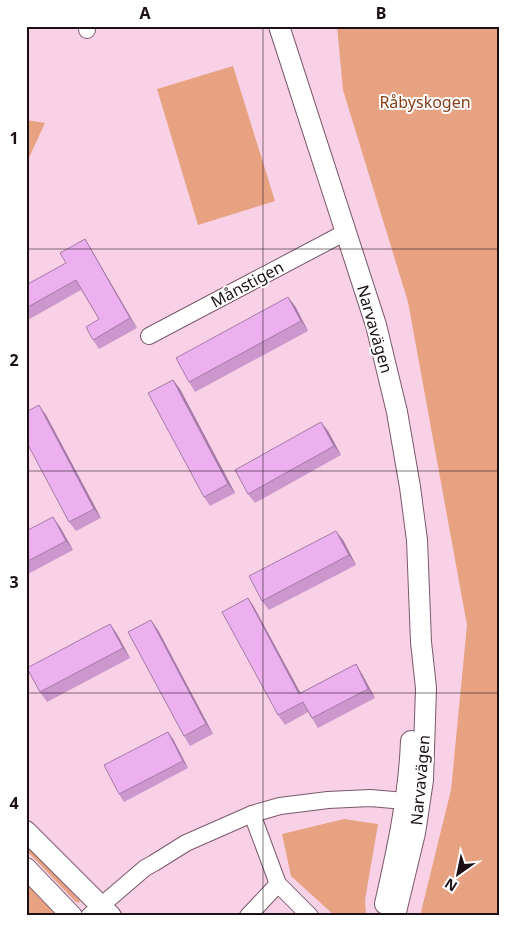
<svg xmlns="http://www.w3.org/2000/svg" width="526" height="942" viewBox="0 0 526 942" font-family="'Noto Sans',sans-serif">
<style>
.green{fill:#e7a282}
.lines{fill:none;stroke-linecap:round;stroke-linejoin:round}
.minor-casing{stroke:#7a596b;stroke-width:18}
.major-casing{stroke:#7a596b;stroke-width:22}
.minor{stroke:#fff;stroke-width:16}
.major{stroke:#fff;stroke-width:20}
.wall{fill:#cb97cd}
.shaded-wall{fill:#a57ba7}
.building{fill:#ecb0ee;stroke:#a57ba7}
.grid{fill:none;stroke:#1c0f16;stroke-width:1;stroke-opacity:0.55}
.labels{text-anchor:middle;stroke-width:4;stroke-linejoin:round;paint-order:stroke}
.park-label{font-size:16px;fill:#863e19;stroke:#fff}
.street-label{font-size:16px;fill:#1c0f16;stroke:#fff}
.neatline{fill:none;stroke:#1c0f16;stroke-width:2}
.grid-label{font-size:16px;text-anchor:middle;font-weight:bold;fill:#1c0f16}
</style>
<rect width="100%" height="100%" fill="#f8d1e6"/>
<!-- green -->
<g class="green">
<polygon points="337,26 500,26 500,761 498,763 497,916 420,916 451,790 467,625 408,302 343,90"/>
<polygon points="233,66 275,201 198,225 157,89"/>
<polygon points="26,120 45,123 26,164"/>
<polygon points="344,819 378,824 365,900 366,916 335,916 291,876 282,834"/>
<polygon points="26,843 80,901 79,903 76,902 70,896 26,850"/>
<polygon points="26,875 67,916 26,916"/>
</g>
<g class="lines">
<!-- minor casing -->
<g class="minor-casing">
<g id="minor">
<polyline points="87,30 87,26"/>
<polyline points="149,336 346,232"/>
<polyline points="252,814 278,884 310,916"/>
<polyline points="89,916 145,868 154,863 186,843 252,814 280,806 328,800 370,798 417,802"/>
<polyline points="248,916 278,884"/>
</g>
</g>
<!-- major casing -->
<g class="major-casing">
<g id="major">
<polyline points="279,26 376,325 397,412 410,487 417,540 421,642 426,688 423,780 415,833 395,916"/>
<polyline points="26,831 111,916"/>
<polyline points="26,868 72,916"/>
<path d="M385,904C397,851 409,796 411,741"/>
</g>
</g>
<!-- minor -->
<use href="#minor" class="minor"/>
<!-- major -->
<use href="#major" class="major"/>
</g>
<!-- wall -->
<g class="wall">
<polygon points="85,239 91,249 137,328 99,349 93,340 99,319 81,290 26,321 26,285 66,263"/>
<polygon points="295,306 308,331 195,392 189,382"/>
<polygon points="173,380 180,389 235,493 210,506 204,497"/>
<polygon points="46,415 101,518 76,531 69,522"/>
<polygon points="321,422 328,431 341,455 255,503 248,494"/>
<polygon points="60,527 73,550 26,575 26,531"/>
<polygon points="343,540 356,565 269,610 262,601"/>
<polygon points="248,598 254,607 300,693 356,664 362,674 375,698 318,728 308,712 285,725 278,715"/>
<polygon points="110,624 117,634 130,658 47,702 40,692"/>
<polygon points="158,630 213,734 190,746 184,736"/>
<polygon points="168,732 173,739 188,768 124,802 119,794"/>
</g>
<!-- shaded-wall -->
<g class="shaded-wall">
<polygon points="85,239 91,249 137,328 130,318"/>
<polygon points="288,297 295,306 308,331 301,321"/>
<polygon points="173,380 180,389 235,493 228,484"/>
<polygon points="39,405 46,415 101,518 94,509"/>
<polygon points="321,422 328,431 341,455 334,446"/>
<polygon points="53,517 60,527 73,550 66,541"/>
<polygon points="336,531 343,540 356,565 349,555"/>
<polygon points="248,598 254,607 306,703 299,694"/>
<polygon points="151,620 158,630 213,734 206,724"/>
<polygon points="110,624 117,634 130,658 123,648"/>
<polygon points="356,664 362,674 375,698 368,689"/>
<polygon points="168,732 173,739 188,768 183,761"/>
</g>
<!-- building -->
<g class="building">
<polygon points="85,239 130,318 93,340 86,327 99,319 76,280 26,308 26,285 66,263 60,253"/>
<polygon points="288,297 301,321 189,382 176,358"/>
<polygon points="173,380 228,484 204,497 148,393"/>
<polygon points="39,405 94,509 69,522 26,441 26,412"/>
<polygon points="321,422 334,446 248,494 235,470"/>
<polygon points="53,517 66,541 26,562 26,531"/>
<polygon points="336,531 349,555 262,601 249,576"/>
<polygon points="248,598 299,694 356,664 368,689 312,718 303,702 278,715 222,612"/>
<polygon points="151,620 206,724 184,736 128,632"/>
<polygon points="110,624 123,648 40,692 27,668"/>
<polygon points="168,732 183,761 119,794 104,765"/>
</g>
<!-- grid -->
<path class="grid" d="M263,26V916M26,249H500M26,471H500M26,693H500"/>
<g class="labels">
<!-- park labels -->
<g class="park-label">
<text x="425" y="108">Råbyskogen</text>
</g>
<!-- street labels -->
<g class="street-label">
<text transform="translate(247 284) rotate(-28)" y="6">Månstigen</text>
<text transform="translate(375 329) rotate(74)" y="6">Narvavägen</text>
<text transform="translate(420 780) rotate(-85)" y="6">Narvavägen</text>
</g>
</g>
<!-- border -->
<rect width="526" height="942" fill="none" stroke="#ffffff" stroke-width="55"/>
<!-- north arrow -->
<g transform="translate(458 874) rotate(213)" stroke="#ffffff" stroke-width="4" paint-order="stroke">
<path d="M0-4L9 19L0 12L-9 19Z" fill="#1c0f16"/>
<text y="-8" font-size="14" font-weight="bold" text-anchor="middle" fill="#1c0f16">N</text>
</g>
<rect x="28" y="28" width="470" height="886" class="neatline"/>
<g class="grid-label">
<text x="145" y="19">A</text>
<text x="381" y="19">B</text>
<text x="14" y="144">1</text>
<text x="14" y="366">2</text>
<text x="14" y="588">3</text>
<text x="14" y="809">4</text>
</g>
</svg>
